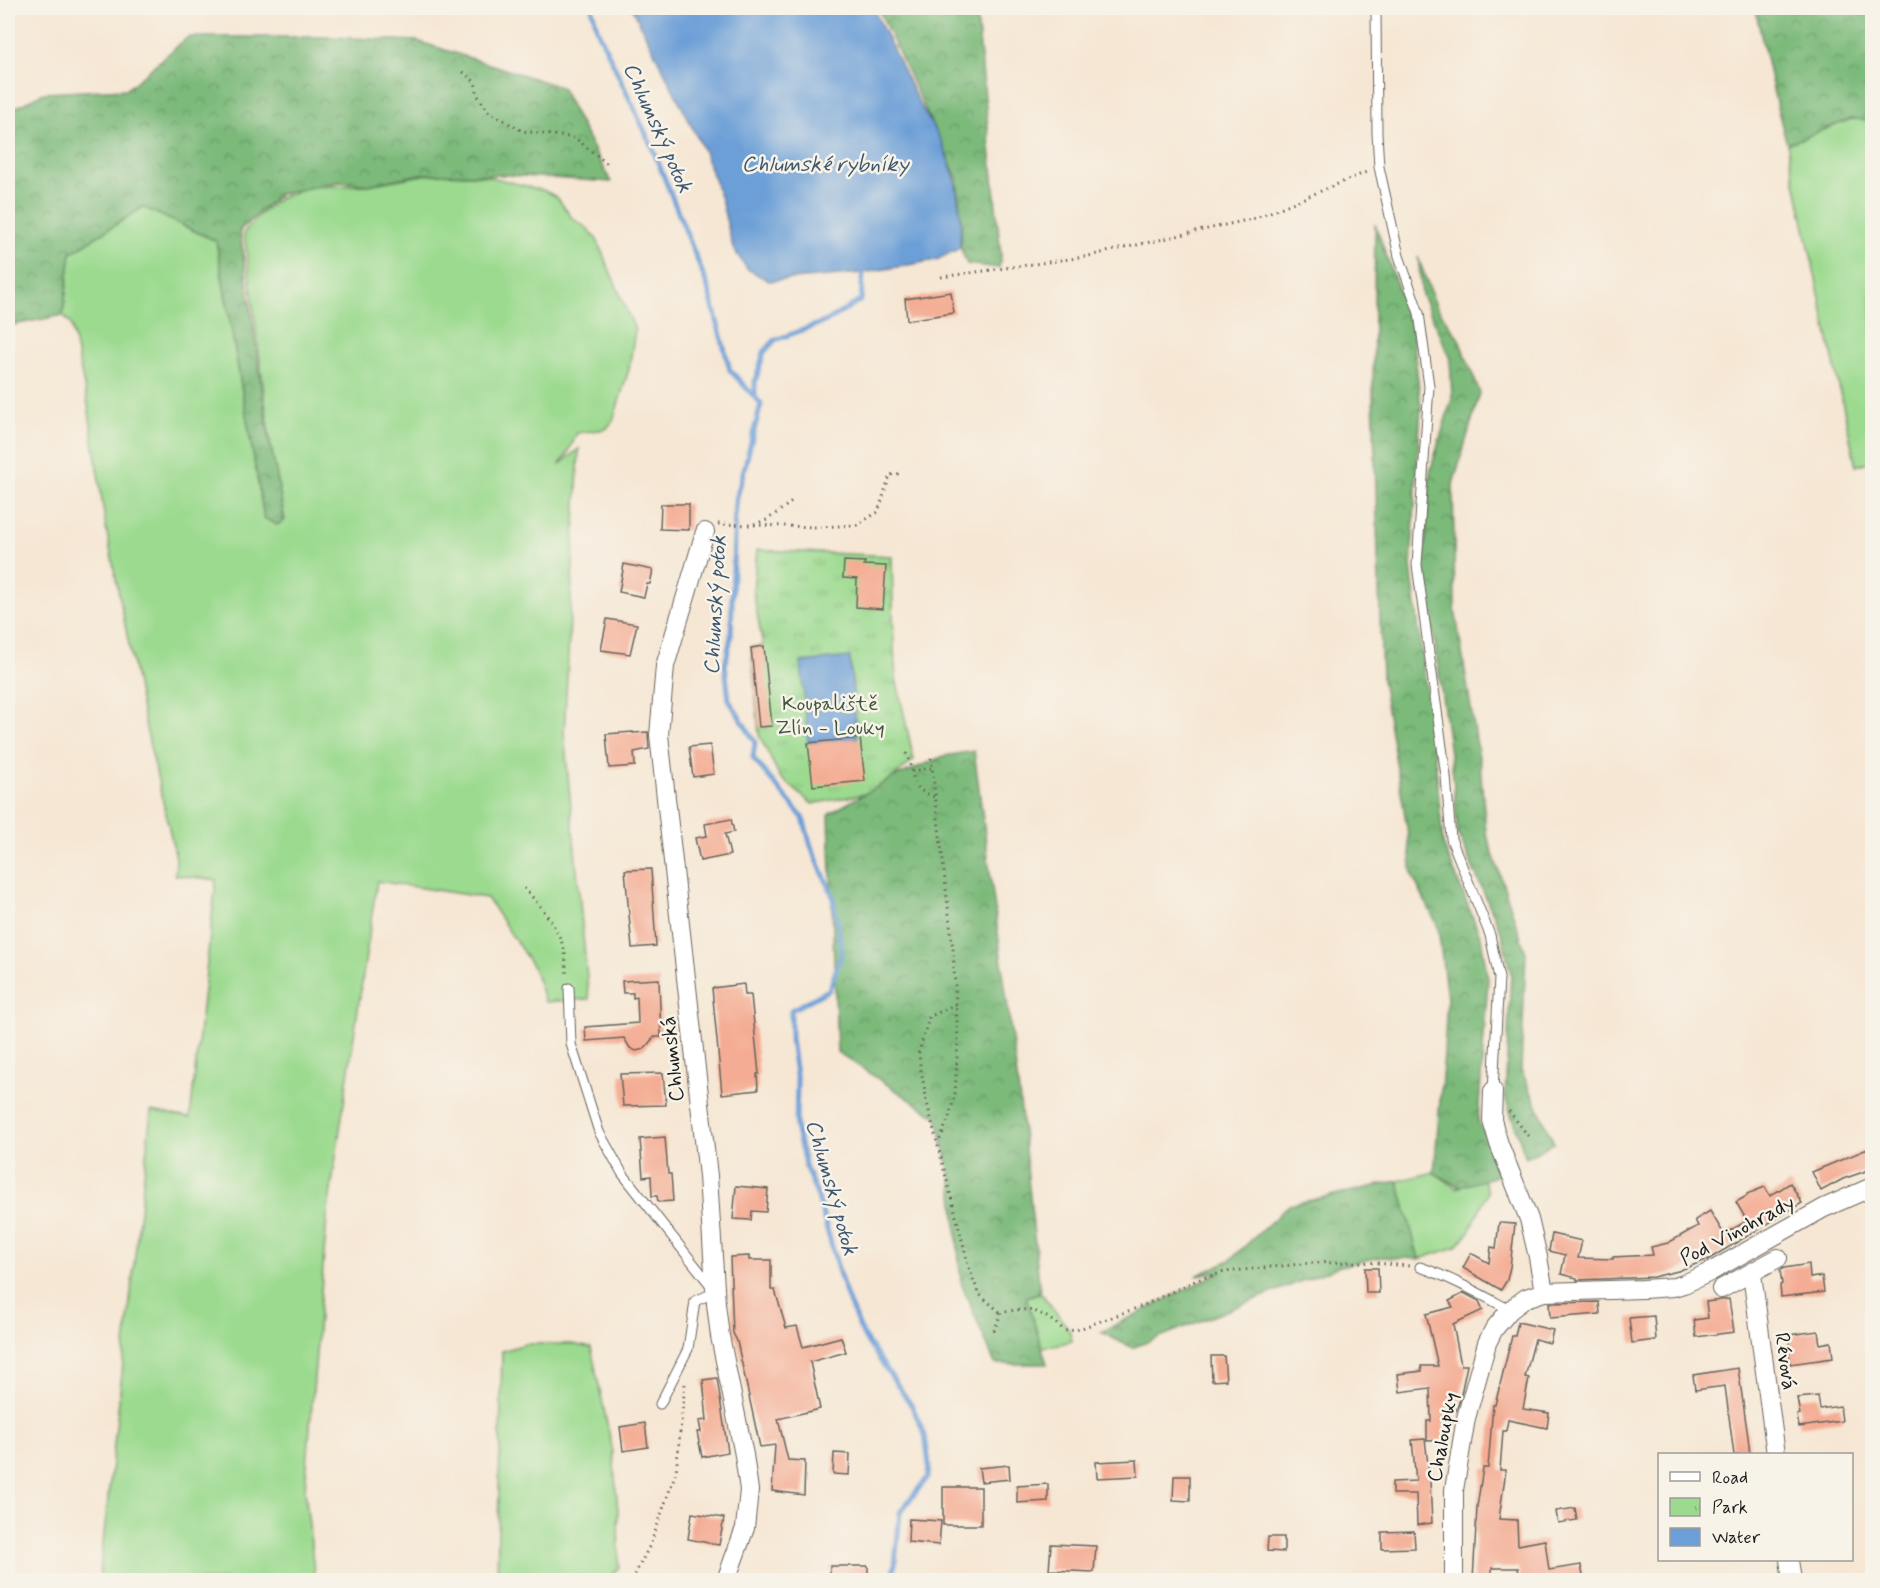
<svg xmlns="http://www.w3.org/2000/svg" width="1880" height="1588" viewBox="0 0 1880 1588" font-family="Mynerve,sans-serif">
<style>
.green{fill:#9bda8f;stroke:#5c7b56;stroke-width:1.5}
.forest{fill:url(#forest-crowns);stroke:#4c6b4b;stroke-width:1.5}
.park{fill:url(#park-tufts);stroke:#5c7b56;stroke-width:1.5}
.water{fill:#6c9fd7;stroke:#445e7a;stroke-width:1.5}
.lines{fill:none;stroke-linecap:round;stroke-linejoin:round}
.stream{stroke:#6c9fd7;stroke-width:5}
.building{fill:#f4ad94}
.service-casing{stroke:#68635c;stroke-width:11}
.minor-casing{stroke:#68635c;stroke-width:20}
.path{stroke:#68635c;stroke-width:3;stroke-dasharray:1.5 4.5;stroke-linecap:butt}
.service{stroke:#fff;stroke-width:9}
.minor{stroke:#fff;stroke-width:18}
.labels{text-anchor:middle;stroke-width:5;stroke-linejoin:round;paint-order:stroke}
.park-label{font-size:21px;fill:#42553e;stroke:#f7f3e8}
.street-label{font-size:21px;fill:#1c1c1c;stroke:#f7f3e8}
.water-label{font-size:22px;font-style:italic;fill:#405770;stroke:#f7f3e8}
</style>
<defs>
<pattern id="forest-crowns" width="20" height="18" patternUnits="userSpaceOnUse" patternTransform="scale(1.5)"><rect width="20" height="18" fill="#7cba7a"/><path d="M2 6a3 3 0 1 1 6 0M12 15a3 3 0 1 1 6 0" fill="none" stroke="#659663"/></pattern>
<pattern id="park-tufts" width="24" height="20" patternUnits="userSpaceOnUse" patternTransform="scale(1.5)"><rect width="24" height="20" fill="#9bda8f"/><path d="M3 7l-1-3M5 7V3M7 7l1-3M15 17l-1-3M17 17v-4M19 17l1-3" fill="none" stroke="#85ba7b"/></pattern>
</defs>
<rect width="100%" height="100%" fill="#f7f3e8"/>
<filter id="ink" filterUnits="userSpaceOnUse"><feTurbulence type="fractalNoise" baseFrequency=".0167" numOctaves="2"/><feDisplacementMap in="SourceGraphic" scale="12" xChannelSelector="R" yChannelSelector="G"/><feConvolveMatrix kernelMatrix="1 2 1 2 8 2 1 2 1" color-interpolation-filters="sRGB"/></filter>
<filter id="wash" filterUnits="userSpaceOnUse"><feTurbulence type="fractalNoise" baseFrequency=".008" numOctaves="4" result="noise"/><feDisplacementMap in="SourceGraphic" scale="24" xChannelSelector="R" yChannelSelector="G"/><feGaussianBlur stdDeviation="1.35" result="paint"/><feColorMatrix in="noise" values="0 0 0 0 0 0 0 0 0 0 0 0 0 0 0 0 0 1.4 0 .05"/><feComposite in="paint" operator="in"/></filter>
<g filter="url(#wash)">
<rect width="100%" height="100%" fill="#f6e7d4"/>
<!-- green -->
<g class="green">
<polygon points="1851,119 1872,120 1872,461 1856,466 1787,144"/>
<polygon points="444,174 487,176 545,191 557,197 572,218 587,228 596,238 635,330 629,369 613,421 606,429 577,433 567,455 559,465 579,449 564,733 589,999 545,1002 533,967 487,898 377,881 327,1217 305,1490 315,1580 99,1580 151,1111 190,1118 216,880 175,875 176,858 142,711 106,528 88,405 71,324 63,315 71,253 143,207 216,241 264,518 277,525 285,520 270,441 244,232 260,214 280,198 307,187 368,185 424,175"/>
<polygon points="1434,1172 1456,1188 1484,1179 1488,1192 1469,1232 1456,1247 1419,1259 1398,1181"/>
<polygon points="1041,1293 1069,1329 1072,1341 1042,1348 1026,1297"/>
<polygon points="525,1344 572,1344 591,1348 613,1452 618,1512 619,1567 608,1580 497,1580 502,1351"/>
</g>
<!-- forest -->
<g class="forest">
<polygon points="878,8 976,8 1001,256 999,268 967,264 961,249 961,220 957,178"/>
<polygon points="1755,8 1872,8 1872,120 1851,119 1787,144 1777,107"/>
<polygon points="188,37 330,37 417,41 561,87 611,182 508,175 421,174 368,185 337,182 280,194 240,230 269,440 276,471 284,521 277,525 264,518 216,241 143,207 71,253 63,315 8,326 8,112 43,93 127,89"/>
<polygon points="1375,224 1412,327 1421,408 1411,566 1437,776 1443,844 1481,938 1488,979 1478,1121 1491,1144 1500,1175 1460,1187 1434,1173 1444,1053 1447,999 1438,927 1412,875 1407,827 1382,680 1373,395"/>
<polygon points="1418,257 1436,306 1458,337 1480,393 1453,484 1455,609 1480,764 1486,833 1526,953 1521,1070 1554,1143 1526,1158 1505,1097 1511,973 1501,932 1458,834 1453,775 1424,566 1430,472 1452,398 1450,357 1422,295"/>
<polygon points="974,751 1019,1092 1040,1292 1026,1297 1047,1364 995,1364 961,1283 952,1182 937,1117 837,1052 829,814 892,778 944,756"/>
<polygon points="1398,1181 1419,1259 1380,1257 1340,1266 1132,1348 1101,1332 1222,1271 1196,1276 1230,1260 1289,1205"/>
</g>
<!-- park -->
<polygon class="park" points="757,550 892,556 894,651 896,678 914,760 892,778 864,794 812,804 780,777 759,735 751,647 763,646 753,591"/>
<!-- water -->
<g class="water">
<polygon points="632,8 873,8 919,103 941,140 955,178 961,218 960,248 936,260 863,273 769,281 747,269 733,248 721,199 703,149"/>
<polygon points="850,657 857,739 808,743 801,662"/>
</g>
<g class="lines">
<!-- stream -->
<g class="stream">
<polyline points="592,8 597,29 652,147 708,287 730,370 761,404 735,504 731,637 725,665 729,700 755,742 753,758 803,818 811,846 833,896 842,953 829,990 791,1010 791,1039 797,1082 796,1127 806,1168 818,1197 840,1276 849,1303 864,1337 912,1406 925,1435 929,1464 928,1477 900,1512 895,1564 891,1580"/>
<polyline points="755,396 755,382 764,352 775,340 827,321 861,300 863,273"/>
</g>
</g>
<g id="blocks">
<!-- building -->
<g class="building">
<polygon points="951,292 954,313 907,320 905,299"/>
<polygon points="661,504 689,504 689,530 660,529"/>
<polygon points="844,561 865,562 864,565 886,566 883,609 856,607 857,579 843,578"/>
<polygon points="624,564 653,570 650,584 647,584 644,597 619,592"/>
<polygon points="607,619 637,624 630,654 601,650"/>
<polygon points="764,646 772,726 759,727 751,648"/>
<polygon points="633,732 633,733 648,732 649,749 634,752 635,766 609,768 606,734"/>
<polygon points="860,738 865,781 813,786 808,743"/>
<polygon points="710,745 714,774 693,777 689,747"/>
<polygon points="731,819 734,832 725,834 730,855 700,861 695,838 707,836 705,824"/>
<polygon points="651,869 656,946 632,948 625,870"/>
<polygon points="659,979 661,1037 654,1037 644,1049 636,1051 630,1048 624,1038 586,1041 585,1027 638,1023 637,997 633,998 633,993 623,993 622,981"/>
<polygon points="744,984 745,995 751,995 759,1074 757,1074 758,1090 722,1094 712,988"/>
<polygon points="663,1073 666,1105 623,1106 620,1074"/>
<polygon points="665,1137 668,1174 671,1174 673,1201 658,1202 657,1196 652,1196 651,1176 643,1177 640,1139"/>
<polygon points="1872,1147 1872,1169 1843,1179 1821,1191 1812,1172"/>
<polygon points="1790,1183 1802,1203 1709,1259 1678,1271 1653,1277 1577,1280 1577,1278 1561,1274 1565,1255 1549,1251 1552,1234 1582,1241 1578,1258 1613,1259 1613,1257 1653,1255 1651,1247 1668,1243 1698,1226 1695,1220 1710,1211 1724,1234 1747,1221 1736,1202 1747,1196 1747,1194 1765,1187 1770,1196"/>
<polygon points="736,1186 768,1189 766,1212 752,1211 751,1220 733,1219"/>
<polygon points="1499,1223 1515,1224 1510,1267 1507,1280 1501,1290 1463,1268 1471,1253 1489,1263 1491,1247 1496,1248"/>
<polygon points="749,1256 749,1260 771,1260 771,1290 775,1290 786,1328 797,1326 803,1347 841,1337 846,1352 810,1362 820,1409 778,1419 788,1460 805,1461 804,1495 772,1491 775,1445 760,1447 737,1341 733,1333 730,1257"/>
<polygon points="1809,1264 1810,1278 1822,1276 1824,1292 1781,1297 1780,1285 1782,1284 1780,1270 1784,1268"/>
<polygon points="1365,1268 1378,1268 1379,1293 1366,1293"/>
<polygon points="1464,1293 1479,1301 1483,1310 1453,1324 1461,1365 1467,1365 1460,1399 1456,1411 1449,1411 1449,1424 1444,1423 1444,1440 1427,1441 1427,1421 1431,1421 1430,1388 1400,1392 1398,1374 1422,1371 1421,1366 1438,1366 1426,1314 1453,1307 1449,1301"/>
<polygon points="1729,1299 1734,1332 1696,1337 1694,1320 1708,1318 1706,1302"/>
<polygon points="1599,1302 1600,1314 1550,1318 1549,1303"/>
<polygon points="1654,1316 1656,1340 1632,1343 1629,1318"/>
<polygon points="1518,1322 1553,1330 1550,1343 1535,1339 1525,1377 1529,1378 1523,1409 1549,1413 1547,1428 1508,1420 1506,1431 1503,1431 1500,1470 1506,1470 1499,1519 1517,1520 1518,1545 1545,1540 1549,1570 1581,1565 1584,1581 1520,1581 1518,1568 1492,1568 1492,1575 1488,1575 1488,1581 1473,1581 1477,1507 1483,1468 1488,1468 1493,1405 1495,1405 1512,1336 1515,1336"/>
<polygon points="1818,1331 1820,1344 1831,1342 1833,1358 1790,1364 1789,1351 1791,1351 1789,1335"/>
<polygon points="1211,1356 1224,1356 1226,1380 1212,1381"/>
<polygon points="1738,1368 1748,1437 1750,1455 1734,1455 1725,1386 1695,1390 1693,1375"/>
<polygon points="717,1378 728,1452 702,1457 697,1432 701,1432 699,1421 707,1420 703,1380"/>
<polygon points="1818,1396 1820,1409 1840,1406 1842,1421 1799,1427 1797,1415 1800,1414 1797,1398"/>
<polygon points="645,1423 648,1447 623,1451 620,1427"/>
<polygon points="1425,1439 1430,1481 1432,1523 1417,1525 1416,1494 1392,1494 1392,1482 1416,1481 1412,1440"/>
<polygon points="834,1453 850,1454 849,1475 833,1474"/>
<polygon points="1137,1460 1138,1476 1097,1478 1096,1462"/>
<polygon points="1009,1465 1010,1479 981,1482 979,1468"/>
<polygon points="1174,1476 1190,1476 1190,1501 1173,1500"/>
<polygon points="1048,1484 1048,1501 1017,1503 1017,1486"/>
<rect x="943" y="1487" width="38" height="38"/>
<polygon points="1575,1508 1577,1520 1558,1523 1556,1511"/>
<polygon points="692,1513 724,1518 719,1545 688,1539"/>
<polygon points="909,1519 941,1521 939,1545 908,1542"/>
<polygon points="1414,1531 1415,1548 1382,1549 1382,1532"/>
<polygon points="1268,1537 1284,1537 1284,1552 1267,1551"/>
<polygon points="1051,1544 1096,1546 1094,1572 1049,1570"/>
<rect x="830" y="1566" width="38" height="15"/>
</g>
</g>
</g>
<g filter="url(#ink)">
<use href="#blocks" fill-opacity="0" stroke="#68635c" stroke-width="1.5"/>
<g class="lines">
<!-- service casing -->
<g class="service-casing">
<g id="service">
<polyline points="1376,8 1377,133 1379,167 1399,256 1419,313 1429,386 1417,565 1446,776 1451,839 1490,935 1499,978 1493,1091"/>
<polyline points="569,988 571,1044 599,1132 622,1173 716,1292 695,1301 688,1349 660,1404"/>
<path d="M1420,1267C1452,1278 1480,1294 1510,1310"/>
</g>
</g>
<!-- minor casing -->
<g class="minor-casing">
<g id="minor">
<polyline points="705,532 665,666 659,735 708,1176 716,1304 720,1336 744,1455 749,1490 745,1528 726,1580"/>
<polyline points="1493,1091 1492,1120 1499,1144 1529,1219 1538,1257 1544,1292"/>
<polyline points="1752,1274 1776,1454"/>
<polyline points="1721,1289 1778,1258"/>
<polyline points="1789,1560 1792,1580"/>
<polyline points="1454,1580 1454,1490 1466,1418 1487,1343 1494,1329 1510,1310 1526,1298 1544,1292 1643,1289 1674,1287 1684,1284 1710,1272 1824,1208 1872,1187"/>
</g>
</g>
<!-- path -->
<g class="path">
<polyline points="463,72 475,82 478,96 488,111 522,131 575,138 609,165"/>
<polyline points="941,277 1084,257 1256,218 1369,171"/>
<polyline points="718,524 818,527 857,525 878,512 890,475 903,473"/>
<polyline points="754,524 767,520 793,501"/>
<path d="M906,753C917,775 906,788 935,797"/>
<polyline points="931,758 953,950 958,1041 955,1094 949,1117 938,1144"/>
<polyline points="912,771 931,768"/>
<path d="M524,888C541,906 559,928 565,953C566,961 566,969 567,977"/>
<polyline points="956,1004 929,1017 919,1052 920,1065 928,1107 970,1271 979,1294 1001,1313"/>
<polyline points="1509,1111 1529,1137"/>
<path d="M994,1331L1001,1313C1031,1305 1043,1312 1065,1331L1076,1330L1142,1306L1197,1280L1224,1272L1311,1263L1365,1262L1409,1266"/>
<polyline points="632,1580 651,1543 676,1472 685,1384"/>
</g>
<!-- service -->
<use href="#service" class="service"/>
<!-- minor -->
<use href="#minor" class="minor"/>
</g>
</g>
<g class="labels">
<!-- park labels -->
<g class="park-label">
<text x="830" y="710">Koupaliště<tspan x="830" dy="24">Zlín - Louky</tspan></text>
</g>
<!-- street labels -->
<g class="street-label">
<text transform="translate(672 1059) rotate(-96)" y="7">Chlumská</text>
<text transform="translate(1737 1230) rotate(-28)" y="7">Pod Vinohrady</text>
<text transform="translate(1786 1361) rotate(82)" y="7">Révová</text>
<text transform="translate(1442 1437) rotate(-79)" y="7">Chaloupky</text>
</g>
<!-- water labels -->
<g class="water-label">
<text transform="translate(659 127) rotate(66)" y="8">Chlumský potok</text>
<text x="825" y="171">Chlumské rybníky</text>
<text transform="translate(714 605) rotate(-87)" y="8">Chlumský potok</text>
<text transform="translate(833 1187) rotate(74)" y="8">Chlumský potok</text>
</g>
</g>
<!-- margin -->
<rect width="1880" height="1588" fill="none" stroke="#f7f3e8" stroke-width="30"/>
<!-- legend -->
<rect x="1658" y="1453" width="195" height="108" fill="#f7f3e8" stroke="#9f9d96" stroke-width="1.5"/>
<rect x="1670" y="1472" width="30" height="9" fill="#ffffff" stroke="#9f9d96" stroke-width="1.5"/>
<text x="1712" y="1483" font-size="18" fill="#1c1c1c">Road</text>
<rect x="1670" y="1498" width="30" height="18" fill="url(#park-tufts)" stroke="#9f9d96" stroke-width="1.5"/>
<text x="1712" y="1513" font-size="18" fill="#1c1c1c">Park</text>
<rect x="1670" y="1528" width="30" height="18" fill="#6c9fd7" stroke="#9f9d96" stroke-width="1.5"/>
<text x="1712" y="1543" font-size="18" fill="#1c1c1c">Water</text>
</svg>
